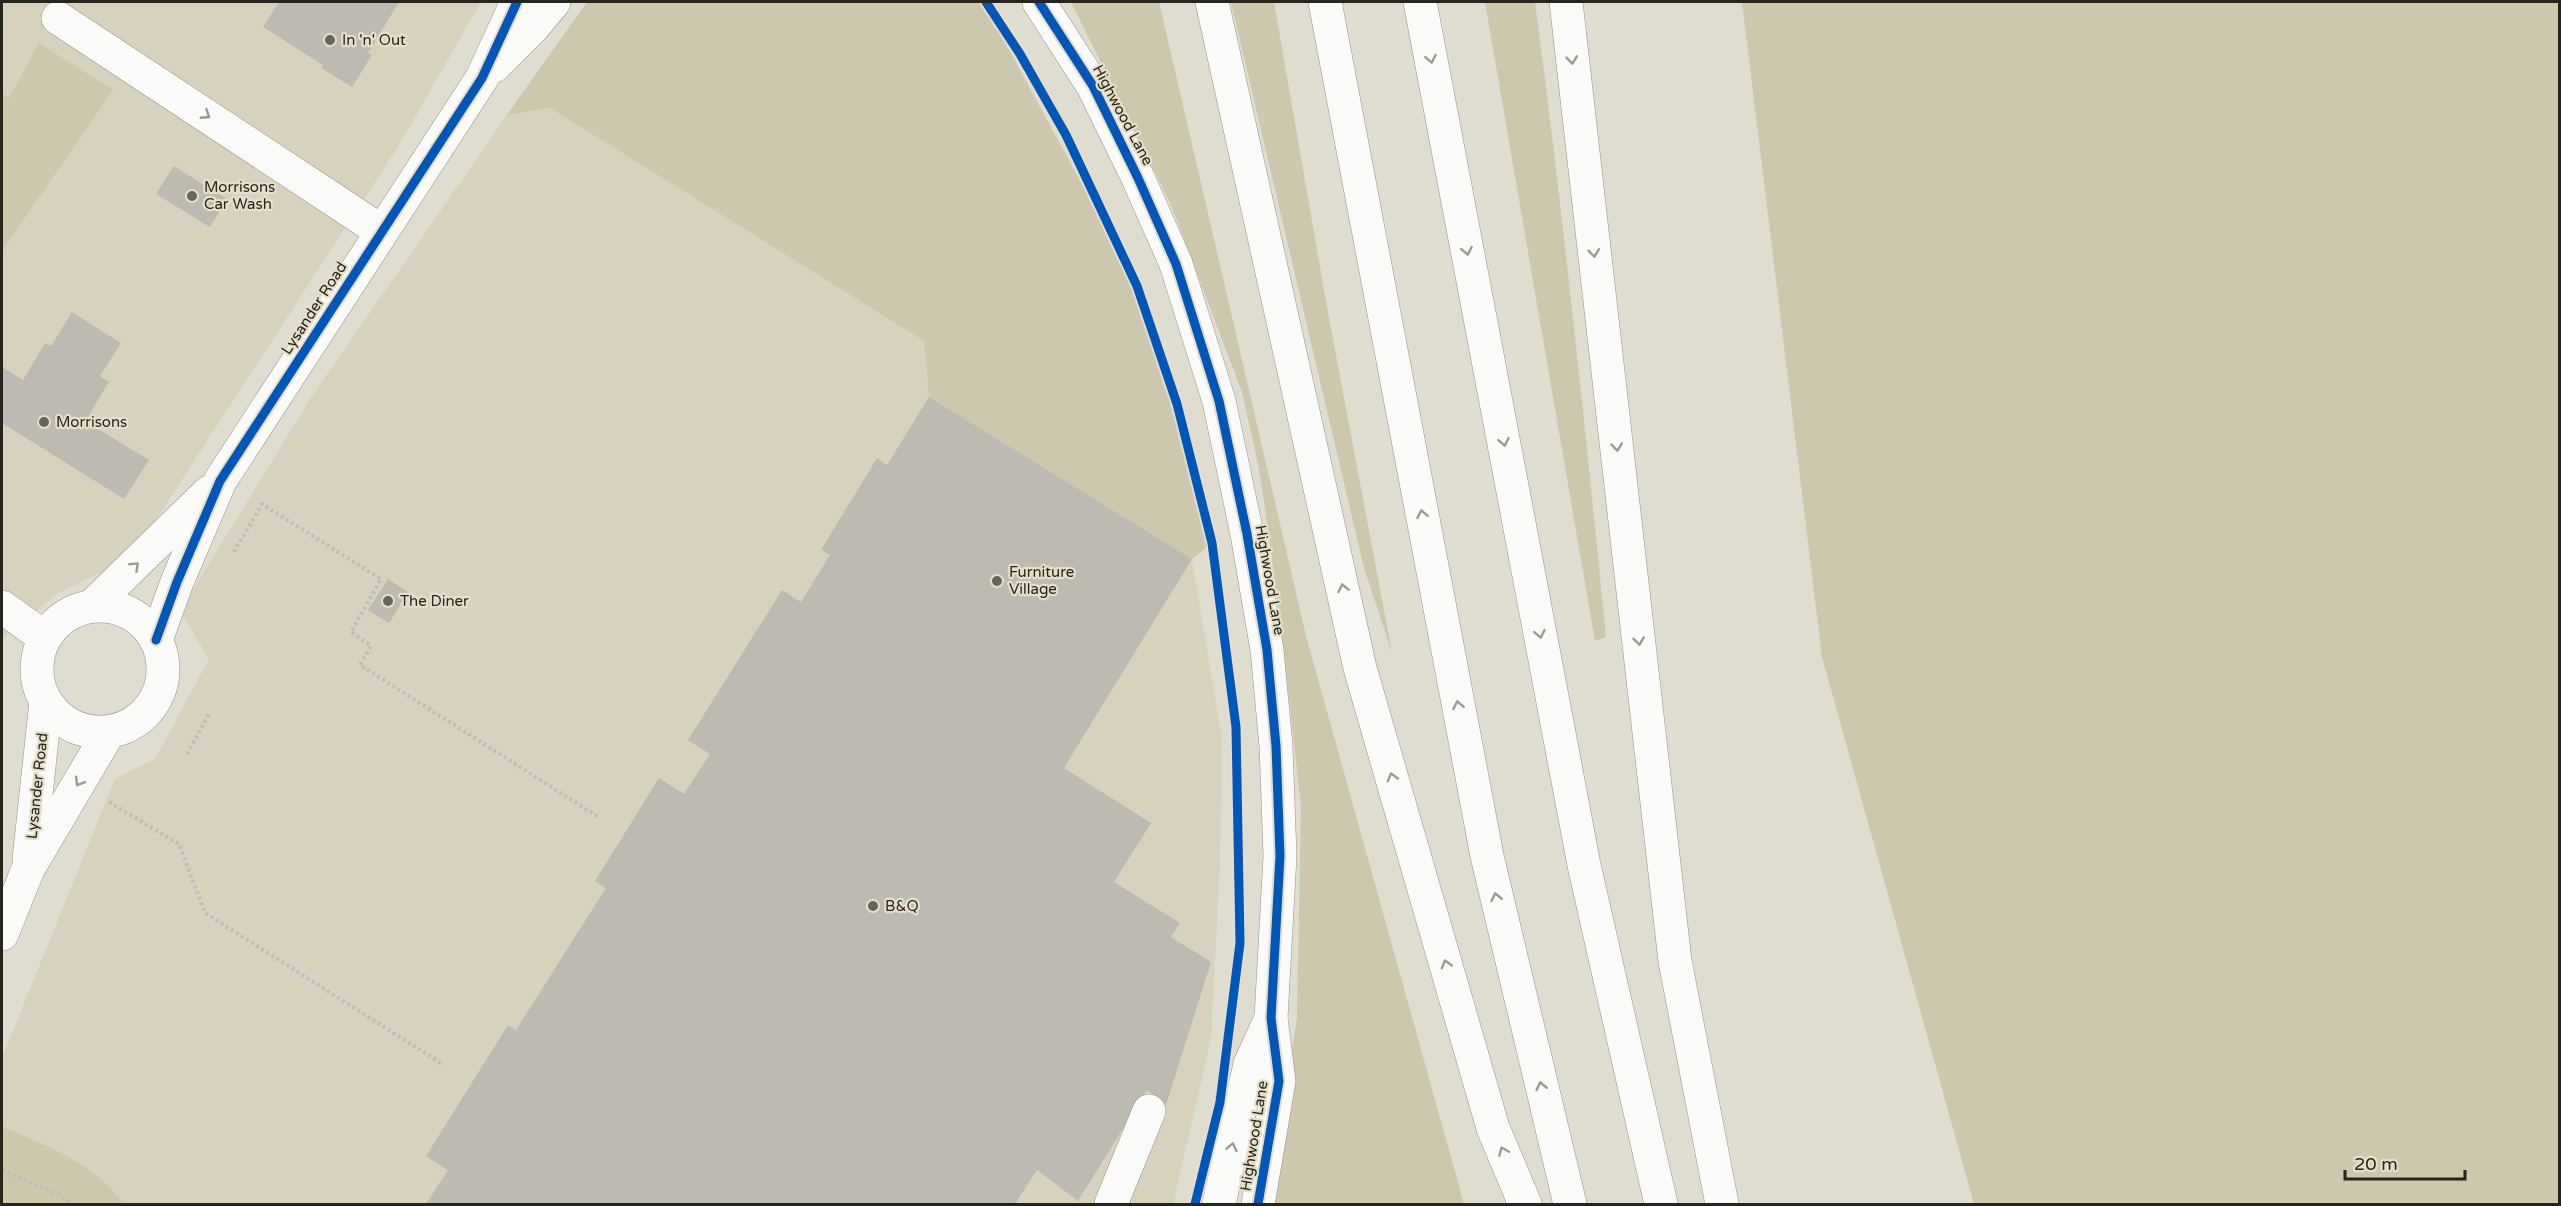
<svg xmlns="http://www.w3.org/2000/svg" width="2561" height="1206" viewBox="0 0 2561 1206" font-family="'Varela Round',sans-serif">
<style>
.built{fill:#d7d2bd}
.green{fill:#cdc7ae}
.building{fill:#bdbab1}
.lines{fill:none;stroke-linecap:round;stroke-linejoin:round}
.minor-casing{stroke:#96938a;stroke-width:34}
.highway-casing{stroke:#96938a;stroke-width:34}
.path{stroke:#bebeba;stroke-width:4;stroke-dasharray:3 3;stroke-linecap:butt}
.minor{stroke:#fafaf8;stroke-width:33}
.highway{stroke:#fafaf8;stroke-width:33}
.cycleway-casing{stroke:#e5dfca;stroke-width:13}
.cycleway{stroke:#0057b8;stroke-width:9}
.oneway{stroke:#9b9a95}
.poi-dot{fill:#67645b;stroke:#e5dfca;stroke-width:2}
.labels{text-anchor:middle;stroke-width:4.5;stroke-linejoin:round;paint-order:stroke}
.poi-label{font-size:15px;fill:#26241c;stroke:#e5dfca;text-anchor:start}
.street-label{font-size:15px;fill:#26241c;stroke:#e5dfca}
</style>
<rect width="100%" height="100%" fill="#dfdcd0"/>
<!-- built -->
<g class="built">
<polygon points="2,2 481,2 401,142 131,558 58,593 2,639"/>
<polygon points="550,108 924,341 929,397 1192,559 1222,739 1220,862 1211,1039 1173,1204 123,1204 118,1197 28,1137 2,1127 2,1058 115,779 155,759 209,659 180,611 312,396 507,115"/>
</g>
<!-- green -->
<g class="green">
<polygon points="587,2 983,2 1137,286 1212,543 1192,559 929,397 924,341 550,108 507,115"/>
<polygon points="1071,2 1159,2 1306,636 1464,1204 1268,1204 1297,1018 1301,806 1283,643 1265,507 1257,459 1242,392 1172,207"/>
<polygon points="1231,2 1274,2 1328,313 1392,653 1364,568"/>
<path d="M1485,2H1535C1563,213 1585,425 1606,637L1595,641Z"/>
<polygon points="1742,2 2559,2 2559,1204 1974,1204 1822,657"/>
<polygon points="39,43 113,90 2,251 2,95 9,98"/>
<path d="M2,1127C41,1142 100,1167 123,1204H2Z"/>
</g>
<!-- building -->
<g class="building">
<polygon points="279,2 399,2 368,53 372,55 352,87 321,68 323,65 263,27"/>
<polygon points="174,166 227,199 210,227 156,194"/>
<polygon points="72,312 121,343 100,376 109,382 85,421 149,460 124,499 2,423 2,367 23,380 45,343 51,346"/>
<polygon points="929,397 1192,559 1064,768 1151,823 1114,882 1180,923 1171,937 1211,962 1166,1105 1147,1090 1078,1201 1037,1170 1015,1204 426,1204 448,1170 426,1156 508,1025 516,1030 606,888 595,881 659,778 684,794 710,754 688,740 782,590 801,602 830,555 821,550 877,458 887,465"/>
<polygon points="388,579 408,592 389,623 368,610"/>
</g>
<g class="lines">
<!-- minor casing -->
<g class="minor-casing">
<g id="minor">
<polyline points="1039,2 1093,86 1138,178 1176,264 1219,401 1247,534 1267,650 1276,746 1280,856 1271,1018 1279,1081 1258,1204"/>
<polyline points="58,18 381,231"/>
<polyline points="494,66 534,26 554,2"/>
<circle cx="100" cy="669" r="63"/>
<polyline points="92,606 209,492"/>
<polyline points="2,607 44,637"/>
<polyline points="156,640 177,582 220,481 482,78 517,2"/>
<polyline points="29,859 46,702"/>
<polyline points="2,934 28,869 109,732"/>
<polyline points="1111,1204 1149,1111"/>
<polyline points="1219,1204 1250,1064 1271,1018"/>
</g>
</g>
<!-- highway casing -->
<g class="highway-casing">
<g id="highway">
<polyline points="1212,2 1360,668 1493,1128 1525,1204"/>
<polyline points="1325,2 1487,856 1570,1204"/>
<polyline points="1420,2 1584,865 1661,1204"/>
<polyline points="1566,2 1675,961 1722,1204"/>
</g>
</g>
<!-- path -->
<g class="path">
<polyline points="234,552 262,504 381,579 351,632 371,646 360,665 600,818"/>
<polyline points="187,754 210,712"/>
<polyline points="109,802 179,844 205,913 444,1065"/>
<polyline points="2,1170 60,1195 71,1204"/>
</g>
<!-- minor -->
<use href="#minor" class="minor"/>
<!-- highway -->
<use href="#highway" class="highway"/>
<!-- cycleway casing -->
<g class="cycleway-casing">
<g id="cycleway">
<polyline points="986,2 1020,54 1066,135 1137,286 1177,404 1212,543 1236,727 1240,943 1220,1102 1195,1204"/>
<polyline points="1039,2 1093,86 1138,178 1176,264 1219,401 1247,534 1267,650 1276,746 1280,856 1271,1018 1279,1081 1258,1204"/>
<polyline points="156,640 177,582 220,481 482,78 517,2"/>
</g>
</g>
<!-- cycleway -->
<use href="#cycleway" class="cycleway"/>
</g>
<!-- one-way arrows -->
<defs><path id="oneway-chevron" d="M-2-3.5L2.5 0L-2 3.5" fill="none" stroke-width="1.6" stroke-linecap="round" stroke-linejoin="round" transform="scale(1.5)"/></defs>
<g class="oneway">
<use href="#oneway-chevron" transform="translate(1431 59) rotate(79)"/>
<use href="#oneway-chevron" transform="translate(1572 60) rotate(83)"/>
<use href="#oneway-chevron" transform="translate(206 115) rotate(33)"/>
<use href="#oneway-chevron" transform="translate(1467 251) rotate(79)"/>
<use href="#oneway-chevron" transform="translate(1594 253) rotate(83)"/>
<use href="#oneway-chevron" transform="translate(1504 442) rotate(79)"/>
<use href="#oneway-chevron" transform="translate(1617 447) rotate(83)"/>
<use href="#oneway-chevron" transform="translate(1422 514) rotate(-101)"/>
<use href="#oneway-chevron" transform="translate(135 566) rotate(-44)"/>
<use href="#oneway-chevron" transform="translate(1343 588) rotate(-102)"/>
<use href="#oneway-chevron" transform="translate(1540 634) rotate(79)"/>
<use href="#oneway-chevron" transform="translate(1639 641) rotate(83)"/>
<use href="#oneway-chevron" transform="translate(1458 705) rotate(-101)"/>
<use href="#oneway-chevron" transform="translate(1392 777) rotate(-106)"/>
<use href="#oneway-chevron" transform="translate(79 782) rotate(121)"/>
<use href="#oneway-chevron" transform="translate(1496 897) rotate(-103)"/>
<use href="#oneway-chevron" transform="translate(1446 964) rotate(-106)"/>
<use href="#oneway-chevron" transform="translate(1541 1086) rotate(-103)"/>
<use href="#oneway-chevron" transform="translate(1232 1147) rotate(-78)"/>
<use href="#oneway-chevron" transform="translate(1503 1151) rotate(-113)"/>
</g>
<!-- markers -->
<g class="poi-dot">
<circle cx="330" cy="40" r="6"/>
<circle cx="192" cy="196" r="6"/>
<circle cx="44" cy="422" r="6"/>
<circle cx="997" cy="581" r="6"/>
<circle cx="388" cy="601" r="6"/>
<circle cx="873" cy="906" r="6"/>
</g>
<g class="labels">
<!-- poi labels -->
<g class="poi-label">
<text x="342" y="45">In 'n' Out</text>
<text x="204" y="192">Morrisons<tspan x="204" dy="17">Car Wash</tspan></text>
<text x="56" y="427">Morrisons</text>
<text x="1009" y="577">Furniture<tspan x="1009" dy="17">Village</tspan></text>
<text x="400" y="606">The Diner</text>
<text x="885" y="911">B&amp;Q</text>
</g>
<!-- street labels -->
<g class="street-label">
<text transform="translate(1123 115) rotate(62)" y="5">Highwood Lane</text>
<text transform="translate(314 308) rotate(-57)" y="5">Lysander Road</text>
<text transform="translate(1270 580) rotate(80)" y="5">Highwood Lane</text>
<text transform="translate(37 786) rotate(-84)" y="5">Lysander Road</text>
<text transform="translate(1254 1136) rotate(-81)" y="5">Highwood Lane</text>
</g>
</g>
<!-- border -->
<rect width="2561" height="1206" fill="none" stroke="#26241c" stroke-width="6"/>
<!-- scale -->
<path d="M2345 1170v9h120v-9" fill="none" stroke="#26241c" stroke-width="3"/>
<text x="2354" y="1170" font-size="18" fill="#26241c" stroke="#e5dfca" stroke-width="4.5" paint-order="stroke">20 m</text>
</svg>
